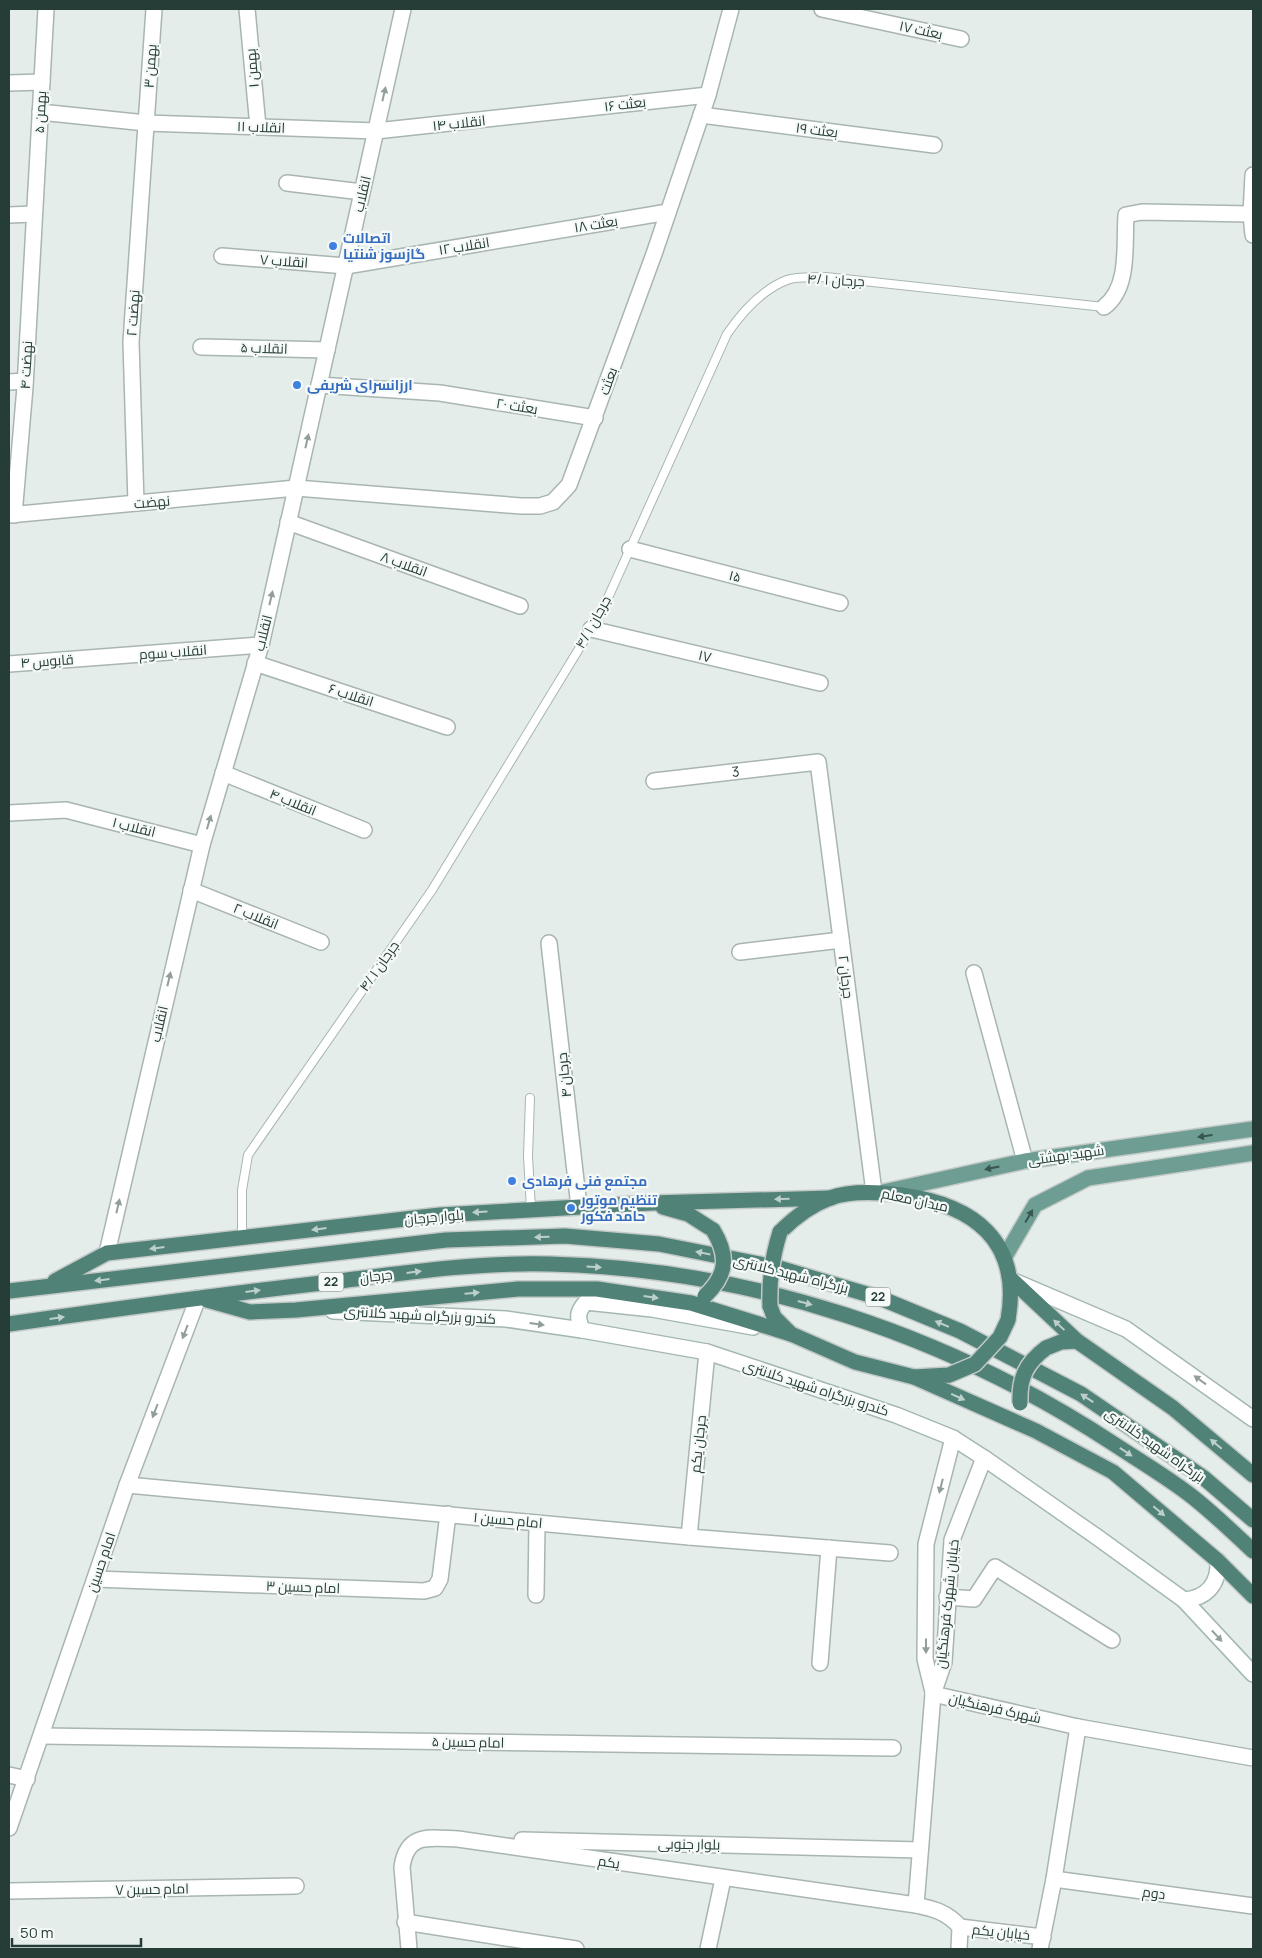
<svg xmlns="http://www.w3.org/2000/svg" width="1262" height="1958" viewBox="0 0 1262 1958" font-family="Manrope,Cairo,sans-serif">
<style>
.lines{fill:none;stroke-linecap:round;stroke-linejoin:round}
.service-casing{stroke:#a8b5b1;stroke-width:10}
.minor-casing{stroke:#a8b5b1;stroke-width:18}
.tertiary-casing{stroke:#a8b5b1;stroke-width:18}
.secondary-casing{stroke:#a4b8b1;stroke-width:18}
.primary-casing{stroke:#c2c9c7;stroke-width:18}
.trunk-casing{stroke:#c2c9c7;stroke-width:18}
.service{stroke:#fff;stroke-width:8}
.minor{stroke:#fff;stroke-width:15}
.tertiary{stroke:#fff;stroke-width:15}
.secondary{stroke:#fff;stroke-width:15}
.primary{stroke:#6e9e93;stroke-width:15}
.trunk{stroke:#518278;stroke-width:15}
.trunk-bridge-casing{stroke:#c2c9c7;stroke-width:18;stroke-linecap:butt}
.trunk-bridge{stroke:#518278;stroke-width:15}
.oneway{fill:#929e9b}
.oneway2{fill:#38554e}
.oneway3{fill:#bccfcb}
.shop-dot{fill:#3f7fe0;stroke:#f5f9f8;stroke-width:2}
.labels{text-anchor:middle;stroke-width:4.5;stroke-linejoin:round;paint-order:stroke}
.shield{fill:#f5f9f8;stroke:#647571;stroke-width:1}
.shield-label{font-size:12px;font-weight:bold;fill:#263d37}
.street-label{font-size:14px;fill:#263d37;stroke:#f5f9f8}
.shop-label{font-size:14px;font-weight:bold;fill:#366cbe;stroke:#f5f9f8;text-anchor:start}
</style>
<rect width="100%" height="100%" fill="#e5edea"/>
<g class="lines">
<!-- service casing -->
<g class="service-casing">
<g id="service">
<polyline points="530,1098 528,1156 531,1209"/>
<path d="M242,1238V1190L248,1155L432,890L602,611L727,334C742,312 761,290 787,280C798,276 815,278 826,277L1104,307"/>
</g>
</g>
<!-- minor casing -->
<g class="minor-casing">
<g id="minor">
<polyline points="247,9 258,127"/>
<polyline points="822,9 961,39"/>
<polyline points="9,83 42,82"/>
<polyline points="40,112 146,123 376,131 708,95"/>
<polyline points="701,115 934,145"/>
<polyline points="1253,175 1251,214 1253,235"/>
<polyline points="287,183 362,192"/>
<polyline points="9,215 34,214"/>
<polyline points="222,256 346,266 668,212"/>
<path d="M1104,307C1130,288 1124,245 1126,215L1142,212L1251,214"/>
<polyline points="201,347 327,350"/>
<polyline points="9,382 25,381"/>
<polyline points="319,385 440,393 595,418"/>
<polyline points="136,503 131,342 154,9"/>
<polyline points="14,515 25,387 46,9"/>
<polyline points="288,522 520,606"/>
<polyline points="630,549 840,603"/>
<polyline points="591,629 820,683"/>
<polyline points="255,663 447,727"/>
<polyline points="9,664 261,645"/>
<polyline points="223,773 364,830"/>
<path id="s1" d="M654,781L818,762L874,1192"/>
<polyline points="9,813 66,810 202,845"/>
<polyline points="191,890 321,942"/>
<polyline points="549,943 579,1207"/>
<polyline points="740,952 841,940"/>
<polyline points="974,973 1025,1161"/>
<polyline points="127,1485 689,1537 890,1553"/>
<polyline points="689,1537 707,1352"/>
<polyline points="95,1579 424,1591 435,1588 440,1579 448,1514"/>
<polyline points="536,1595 537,1523"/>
<polyline points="947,1597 974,1599 995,1567 1112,1640"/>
<polyline points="820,1663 829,1548"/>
<polyline points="933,1692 925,1659 926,1544 953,1438"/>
<polyline points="933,1694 1078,1727 1253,1758"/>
<polyline points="42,1736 893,1748"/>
<polyline points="9,1775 27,1779"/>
<polyline points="522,1840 920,1850"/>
<polyline points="1054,1879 1253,1906"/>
<polyline points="9,1891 296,1886"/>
<polyline points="916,1905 933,1694 944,1662 952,1540 984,1458"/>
<polyline points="405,1922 576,1949"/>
<polyline points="960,1927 1043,1937"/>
<path d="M409,1949L402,1867C407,1832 430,1838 458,1839L916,1905C934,1909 947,1912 960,1927L959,1949"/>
<polyline points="708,1949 723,1879"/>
<polyline points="1040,1949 1054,1879 1078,1727"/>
</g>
</g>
<!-- tertiary casing -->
<g class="tertiary-casing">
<g id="tertiary">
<polyline points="9,515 296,488 521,506 540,506 553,502 569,485 654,254 708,95 731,9"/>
<polyline points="107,1253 202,845 261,645 403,9"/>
<polyline points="9,1828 127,1485 198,1298"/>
</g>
</g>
<!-- secondary casing -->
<g class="secondary-casing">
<g id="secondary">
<polyline points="1016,1282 1126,1329 1253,1419"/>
<polyline points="333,1311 506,1319 582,1330 707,1352 896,1415 953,1438 984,1458 1097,1537 1184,1600 1253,1674"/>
<path d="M582,1330C577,1317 577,1312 586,1302L652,1309L753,1327"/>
<path d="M1184,1600C1207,1598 1219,1584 1218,1561"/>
</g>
</g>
<!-- primary casing -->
<g class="primary-casing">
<g id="primary">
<polyline points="883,1192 1025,1161 1253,1129"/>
<polyline points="1004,1258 1035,1205 1088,1178 1253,1153"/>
</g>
</g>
<!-- trunk casing -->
<g class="trunk-casing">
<g id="trunk">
<polyline points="663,1207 688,1214 713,1230"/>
<path d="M780,1232C794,1218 811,1205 830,1198C852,1190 879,1192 902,1195C974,1205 1022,1241 1008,1320"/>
<polyline points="1012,1280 1077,1341 1173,1408 1253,1475"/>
<polyline points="55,1281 107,1253 440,1215 651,1203 831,1198"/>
<polyline points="9,1291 446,1240 565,1236 659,1244 779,1268 880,1298 960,1331 1081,1394 1204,1478 1253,1520"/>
<polyline points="207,1300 250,1312 296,1310 518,1289 597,1289 691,1303 791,1334"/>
<polyline points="770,1306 774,1317 791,1334 855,1362 914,1377 949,1375"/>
<path d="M9,1324C116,1309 224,1294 331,1282C403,1273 477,1262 550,1264C752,1269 949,1335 1117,1446C1143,1463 1170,1479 1194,1498C1215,1515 1234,1533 1253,1551"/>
<polyline points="1046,1348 1061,1342 1077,1341"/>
<polyline points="914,1377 1036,1431 1113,1472 1218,1561 1253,1596"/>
</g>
</g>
<!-- service -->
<use href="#service" class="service"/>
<!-- minor -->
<use href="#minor" class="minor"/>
<!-- tertiary -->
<use href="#tertiary" class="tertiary"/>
<!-- secondary -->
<use href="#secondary" class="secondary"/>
<!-- primary -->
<use href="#primary" class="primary"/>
<!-- trunk -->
<use href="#trunk" class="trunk"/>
<!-- trunk-bridge casing -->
<g class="trunk-bridge-casing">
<g id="trunk-bridge">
<path d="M705,1296C727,1275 729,1256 713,1230"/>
<path d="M770,1306C769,1279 772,1257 780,1232"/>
<polyline points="949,1375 975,1364 1000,1337 1008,1320"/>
<path d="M1020,1403C1019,1378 1026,1363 1046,1348"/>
</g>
</g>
<!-- trunk-bridge -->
<use href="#trunk-bridge" class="trunk-bridge"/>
</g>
<!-- one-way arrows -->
<defs><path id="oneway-solid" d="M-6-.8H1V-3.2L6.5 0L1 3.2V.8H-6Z" transform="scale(1.25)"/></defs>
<g class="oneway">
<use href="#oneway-solid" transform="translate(384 94) rotate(-77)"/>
<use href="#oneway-solid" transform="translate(307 441) rotate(-77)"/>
<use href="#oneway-solid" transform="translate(271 598) rotate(-77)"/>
<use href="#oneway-solid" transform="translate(209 822) rotate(-74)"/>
<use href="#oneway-solid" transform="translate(169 979) rotate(-77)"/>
<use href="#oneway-solid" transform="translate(118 1206) rotate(-77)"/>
<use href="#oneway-solid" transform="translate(537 1324) rotate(8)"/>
<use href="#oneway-solid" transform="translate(185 1332) rotate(111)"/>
<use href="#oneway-solid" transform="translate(1200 1380) rotate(-144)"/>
<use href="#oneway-solid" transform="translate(155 1411) rotate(111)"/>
<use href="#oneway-solid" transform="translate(941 1486) rotate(104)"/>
<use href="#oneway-solid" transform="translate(1217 1636) rotate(47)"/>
<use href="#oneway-solid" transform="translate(926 1646) rotate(90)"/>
</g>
<g class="oneway2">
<use href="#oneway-solid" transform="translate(1205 1136) rotate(172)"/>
<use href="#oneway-solid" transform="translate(992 1168) rotate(168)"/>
<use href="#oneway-solid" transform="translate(1029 1216) rotate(-60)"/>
</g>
<g class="oneway3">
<use href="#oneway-solid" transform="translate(782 1199) rotate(178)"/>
<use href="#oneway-solid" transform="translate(480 1212) rotate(176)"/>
<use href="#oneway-solid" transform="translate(319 1229) rotate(173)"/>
<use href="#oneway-solid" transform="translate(542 1237) rotate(178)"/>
<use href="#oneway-solid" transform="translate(157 1248) rotate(173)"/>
<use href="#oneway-solid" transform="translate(703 1253) rotate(-169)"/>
<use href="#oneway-solid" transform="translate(594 1267) rotate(4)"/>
<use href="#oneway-solid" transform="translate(414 1272) rotate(-7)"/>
<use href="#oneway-solid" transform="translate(102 1280) rotate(173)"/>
<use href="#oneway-solid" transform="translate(253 1291) rotate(-7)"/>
<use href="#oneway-solid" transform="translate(472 1293) rotate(-5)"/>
<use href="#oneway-solid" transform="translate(651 1297) rotate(8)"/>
<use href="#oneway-solid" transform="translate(805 1303) rotate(15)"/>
<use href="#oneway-solid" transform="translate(57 1318) rotate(-8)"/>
<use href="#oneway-solid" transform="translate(942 1324) rotate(-157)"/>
<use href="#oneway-solid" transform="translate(1059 1325) rotate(-137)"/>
<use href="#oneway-solid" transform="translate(958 1397) rotate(24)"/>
<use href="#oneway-solid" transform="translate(1087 1398) rotate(-147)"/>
<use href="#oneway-solid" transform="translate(1216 1444) rotate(-140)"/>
<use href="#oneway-solid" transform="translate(1126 1452) rotate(34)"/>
<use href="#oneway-solid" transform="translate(1159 1511) rotate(40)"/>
</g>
<!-- markers -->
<g class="shop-dot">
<circle cx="333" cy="246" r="5"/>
<circle cx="297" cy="385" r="5"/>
<circle cx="512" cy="1181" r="5"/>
<circle cx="571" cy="1208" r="5"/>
</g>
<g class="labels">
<!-- shield labels -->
<g class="shield">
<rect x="318.5" y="1272.5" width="25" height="19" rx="4"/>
<rect x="865.5" y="1287.5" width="25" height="19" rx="4"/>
</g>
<g class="shield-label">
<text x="331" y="1286">22</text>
<text x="878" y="1301">22</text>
</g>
<!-- street labels -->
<g class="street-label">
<text transform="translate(921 30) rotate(12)" y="5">۱۷ بعثت</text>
<text transform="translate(150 66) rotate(-86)" y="5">۳ بهمن</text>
<text transform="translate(252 68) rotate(-95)" y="5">۱ بهمن</text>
<text transform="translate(625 104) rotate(-7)" y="5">۱۶ بعثت</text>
<text transform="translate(40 112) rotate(-87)" y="5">۵ بهمن</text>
<text transform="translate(459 123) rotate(-6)" y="5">۱۴ انقلاب</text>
<text transform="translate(261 127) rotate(2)" y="5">۱۱ انقلاب</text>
<text transform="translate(817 130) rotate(7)" y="5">بعثت ۱۹</text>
<text transform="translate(362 194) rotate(-77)" y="5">انقلاب</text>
<text transform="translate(596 224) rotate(-9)" y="5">۱۸ بعثت</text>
<text transform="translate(464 246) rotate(-9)" y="5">۱۲ انقلاب</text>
<text transform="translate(284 261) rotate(4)" y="5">۷ انقلاب</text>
<text transform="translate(836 280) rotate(3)" y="5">جرجان ۱ /۴</text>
<text transform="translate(133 313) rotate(-86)" y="5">۲ نهضت</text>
<text transform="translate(264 348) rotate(2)" y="5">۵ انقلاب</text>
<text transform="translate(26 365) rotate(-87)" y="5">۴ نهضت</text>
<text transform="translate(608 381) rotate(-70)" y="5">بعثت</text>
<text transform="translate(517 406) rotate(9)" y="5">۲۰ بعثت</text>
<text transform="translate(152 502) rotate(-5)" y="5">نهضت</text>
<text transform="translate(404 564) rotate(20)" y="5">۸ انقلاب</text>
<text transform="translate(735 576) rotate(14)" y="5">۱۵</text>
<text transform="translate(593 622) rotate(-61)" y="5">جرجان ۱ /۴</text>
<text transform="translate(263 633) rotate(-76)" y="5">انقلاب</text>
<text transform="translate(173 652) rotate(-4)" y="5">انقلاب سوم</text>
<text transform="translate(705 656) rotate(13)" y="5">۱۷</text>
<text transform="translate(47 661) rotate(-4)" y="5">۴ قابوس</text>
<text transform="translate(351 695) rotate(18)" y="5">۶ انقلاب</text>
<text dy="5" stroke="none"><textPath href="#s1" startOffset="82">3</textPath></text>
<text transform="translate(293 802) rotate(22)" y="5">۴ انقلاب</text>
<text transform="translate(134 827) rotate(14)" y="5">انقلاب ۱</text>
<text transform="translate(256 916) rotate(22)" y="5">۲ انقلاب</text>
<text transform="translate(379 966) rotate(-55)" y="5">جرجان ۱ /۴</text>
<text transform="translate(846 977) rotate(83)" y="5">جرجان ۲</text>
<text transform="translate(159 1024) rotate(-77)" y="5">انقلاب</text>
<text transform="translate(564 1075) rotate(-96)" y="5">۴ جرجان</text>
<text transform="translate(1066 1155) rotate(-8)" y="5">شهید بهشتی</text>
<text transform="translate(915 1200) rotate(12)" y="5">میدان معلم</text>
<text transform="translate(434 1217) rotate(-5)" y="5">بلوار جرجان</text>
<text transform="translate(791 1274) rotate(14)" y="5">بزرگراه شهید کلانتری</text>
<text transform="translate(376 1276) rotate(-7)" y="5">جرجان</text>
<text transform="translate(420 1315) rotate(3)" y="5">کندرو بزرگراه شهید کلانتری</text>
<text transform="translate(816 1388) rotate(18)" y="5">کندرو بزرگراه شهید کلانتری</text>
<text transform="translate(698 1444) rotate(-84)" y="5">جرجان یکم</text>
<text transform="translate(1155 1445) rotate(35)" y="5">بزرگراه شهید کلانتری</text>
<text transform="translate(508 1520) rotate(5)" y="5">امام حسین ۱</text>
<text transform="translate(101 1562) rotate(-71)" y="5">امام حسین</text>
<text transform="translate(303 1587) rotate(2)" y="5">امام حسین ۳</text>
<text transform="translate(947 1604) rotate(-84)" y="5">خیابان شهرک فرهنگیان</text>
<text transform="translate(995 1708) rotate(13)" y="5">شهرک فرهنگیان</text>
<text transform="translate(468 1742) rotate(1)" y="5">امام حسین ۵</text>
<text transform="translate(689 1844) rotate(1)" y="5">بلوار جنوبی</text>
<text transform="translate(609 1862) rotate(9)" y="5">یکم</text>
<text transform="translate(152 1889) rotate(-1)" y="5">امام حسین ۷</text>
<text transform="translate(1154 1893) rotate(8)" y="5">دوم</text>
<text transform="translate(1001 1932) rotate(6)" y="5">خیابان یکم</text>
</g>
<!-- shop labels -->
<g class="shop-label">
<text x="343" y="243">اتصالات<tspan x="343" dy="16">گازسوز شنتیا</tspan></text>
<text x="307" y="390">ارزانسرای شریفی</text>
<text x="522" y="1186">مجتمع فنی فرهادی</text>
<text x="581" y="1205">تنظیم موتور<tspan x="581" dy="16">حامد فکور</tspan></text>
</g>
</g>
<!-- border -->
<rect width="1262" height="1958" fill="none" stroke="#263d37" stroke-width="20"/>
<!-- scale -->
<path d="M12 1938v8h129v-8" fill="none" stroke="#263d37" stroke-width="2.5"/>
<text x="20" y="1938" font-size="15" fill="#263d37" stroke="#f5f9f8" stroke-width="4" paint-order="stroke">50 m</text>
</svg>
